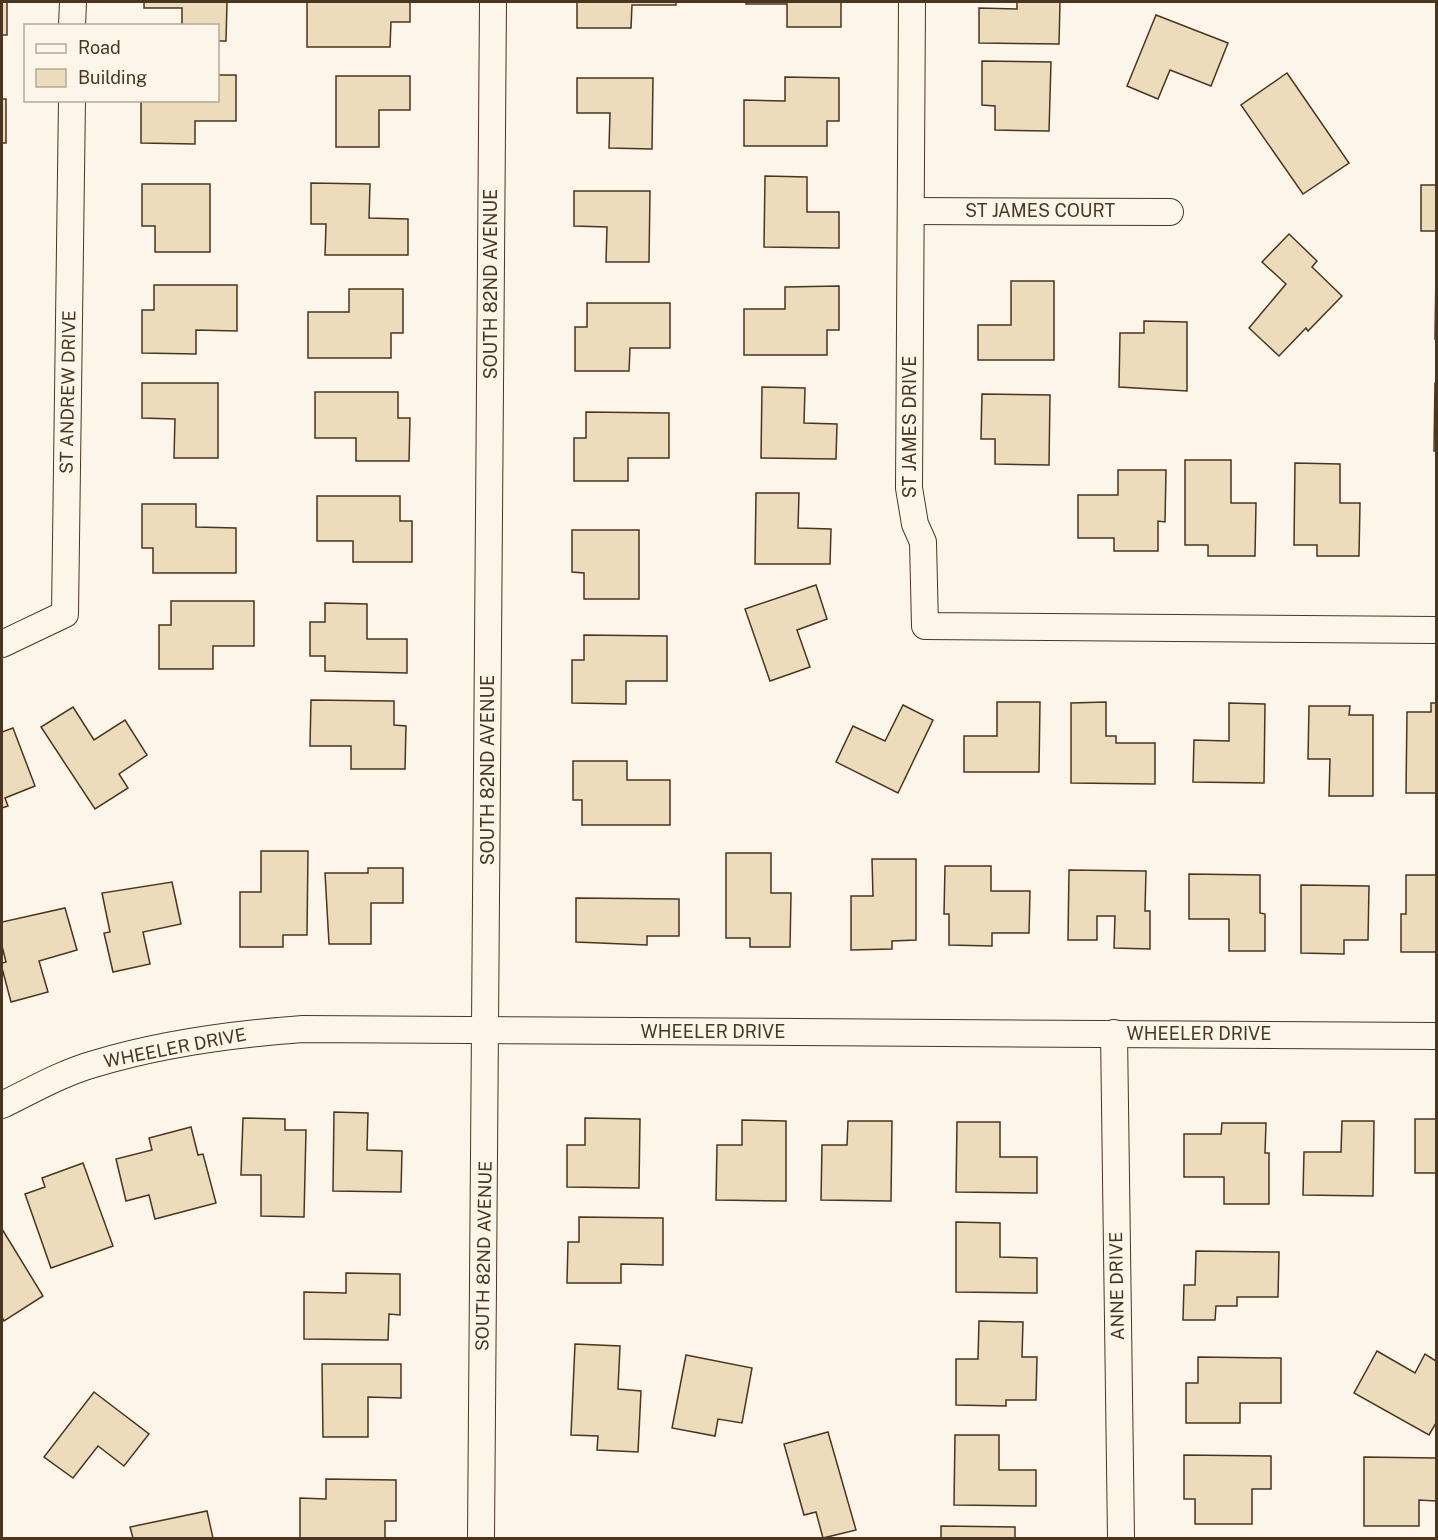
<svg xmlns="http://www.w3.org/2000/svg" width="1438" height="1540" viewBox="0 0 1438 1540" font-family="'Public Sans',sans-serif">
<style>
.building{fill:#ecdcbc;stroke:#4a3520;stroke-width:1.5}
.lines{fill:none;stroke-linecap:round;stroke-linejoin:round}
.street-casing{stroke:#4a3520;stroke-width:28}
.street{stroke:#fbf6e9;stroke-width:26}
.labels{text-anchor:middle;stroke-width:4.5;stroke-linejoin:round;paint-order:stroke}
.street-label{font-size:18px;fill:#4a3520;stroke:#fbf6e9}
</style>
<rect width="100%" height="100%" fill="#fbf6e9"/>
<!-- building -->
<g class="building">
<rect x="2" y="2" width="5" height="33"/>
<polygon points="144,2 227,2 226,41 218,41 218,26 182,26 182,8 144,8"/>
<polygon points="307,2 410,2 410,22 391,22 390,47 307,47"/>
<polygon points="577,2 676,2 676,5 632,5 631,28 577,28"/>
<polygon points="746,2 841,2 841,27 787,27 787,4 746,4"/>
<polygon points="1017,2 1060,2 1059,44 979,43 979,8 1017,9"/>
<polygon points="1156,15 1228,43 1211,86 1170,70 1158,99 1127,86"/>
<polygon points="982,61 1051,62 1049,131 995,130 995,106 982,105"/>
<polygon points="1287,73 1349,163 1303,194 1241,105"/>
<polygon points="218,75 236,75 236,121 195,121 195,144 141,143 141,100 218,100"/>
<polygon points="336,76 410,76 410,110 379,110 379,147 336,147"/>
<polygon points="785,77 839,78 839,121 827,121 827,146 744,146 744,100 785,101"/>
<polygon points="577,78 653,78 652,149 609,148 610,113 577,113"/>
<rect x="2" y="99" width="4" height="44"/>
<polygon points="765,176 807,177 807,212 839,212 839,248 764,247"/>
<polygon points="311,183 370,184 369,218 408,219 408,255 325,255 326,224 311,224"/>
<polygon points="142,184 210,184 210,252 155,252 155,226 142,226"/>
<rect x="1421" y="185" width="15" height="46"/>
<polygon points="574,191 650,191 649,262 606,262 607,227 574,226"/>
<polygon points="1289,234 1317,261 1312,267 1342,296 1308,331 1306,328 1279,356 1249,328 1286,284 1262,262"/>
<polygon points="1436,271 1436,339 1435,339"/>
<polygon points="1011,281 1054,281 1054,360 978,360 978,325 1011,325"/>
<polygon points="154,285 237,285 237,331 196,330 196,354 142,353 142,310 154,310"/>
<polygon points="839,286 839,330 827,330 827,355 744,355 744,309 785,309 785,287"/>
<polygon points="349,289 403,289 403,333 391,333 391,358 308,358 308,312 349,312"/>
<polygon points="587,303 670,303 670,348 630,348 629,371 575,371 575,327 587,327"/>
<polygon points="1144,321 1187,322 1187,391 1119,387 1120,333 1144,333"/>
<polygon points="142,383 218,383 218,458 174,458 175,419 142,418"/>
<polygon points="1435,383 1436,383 1436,451 1434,451"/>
<polygon points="762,387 805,388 804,423 837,424 836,459 761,458"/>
<polygon points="315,392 398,392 398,418 410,418 409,461 356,461 356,438 315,438"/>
<polygon points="982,394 1050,395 1049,465 995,464 995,439 981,439"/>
<polygon points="586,412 669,413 669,458 628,458 628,481 574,481 574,438 586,438"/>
<polygon points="1185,460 1231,460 1231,503 1256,503 1255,556 1208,556 1208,545 1185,545"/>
<polygon points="1295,463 1340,464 1340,503 1360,503 1359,556 1317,556 1317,545 1294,545"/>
<polygon points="1118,470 1166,470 1165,522 1158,521 1158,551 1114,551 1114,538 1078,538 1078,495 1118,495"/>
<polygon points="756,493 799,493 798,528 831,529 830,564 755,564"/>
<polygon points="317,496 400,496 400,521 412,521 412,562 353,562 353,541 317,541"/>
<polygon points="142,504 196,504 196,527 236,528 236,573 153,573 153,548 142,548"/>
<polygon points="572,530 639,530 639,599 584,599 584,573 572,572"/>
<polygon points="816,585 827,619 797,630 810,667 770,681 745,609"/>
<polygon points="171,601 254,601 254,646 213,646 213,669 159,669 159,625 171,625"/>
<polygon points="325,603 367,604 367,639 407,639 407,673 325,671 325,656 310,656 310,622 325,622"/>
<polygon points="584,635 667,636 667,681 626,681 626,704 572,703 572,660 584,660"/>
<polygon points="311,700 394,701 394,725 406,726 405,769 351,769 351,746 310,746"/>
<polygon points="997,702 1040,702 1039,772 964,772 964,736 997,736"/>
<polygon points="1106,702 1106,736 1116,736 1116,743 1155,743 1155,784 1071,783 1071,703"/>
<polygon points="1229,703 1265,704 1264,783 1193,782 1194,740 1229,741"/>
<polygon points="1431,703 1436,703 1436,793 1406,793 1407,712 1431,712"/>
<polygon points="903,705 933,720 898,793 836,762 853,726 885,741"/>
<polygon points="1309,706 1350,706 1349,715 1373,715 1373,796 1329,796 1330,759 1308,759"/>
<polygon points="73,707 94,740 125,720 147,755 119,774 128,788 95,809 41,727"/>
<polygon points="13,728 35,786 5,798 8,806 2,808 2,732"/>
<polygon points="573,761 627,761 627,780 670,780 670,825 582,825 582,800 573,800"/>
<polygon points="261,851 308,851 307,935 283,935 283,947 240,947 240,892 261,892"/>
<polygon points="726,853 771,853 771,893 791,893 790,947 750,947 750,938 726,938"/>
<polygon points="872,859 916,859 916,940 892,941 892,949 851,950 851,896 873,896"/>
<polygon points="945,866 991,866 991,891 1030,891 1029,933 992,933 992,946 949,945 949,914 944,914"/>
<polygon points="368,868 403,868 403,903 371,903 371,944 329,944 325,873 368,873"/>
<polygon points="1069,870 1146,871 1145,911 1150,911 1150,949 1114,948 1115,916 1097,916 1097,940 1068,940"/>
<polygon points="1189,874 1260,875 1260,913 1265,914 1265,951 1229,951 1229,919 1189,919"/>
<polygon points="1406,875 1436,875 1436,952 1401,952 1401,914 1406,914"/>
<polygon points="172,882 181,924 143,932 150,964 113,972 104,933 110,932 102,893"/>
<polygon points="1301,885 1369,886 1368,940 1344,940 1344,954 1301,953"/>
<polygon points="576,898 679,899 679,936 647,936 647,945 576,942"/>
<polygon points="65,908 77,950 39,961 48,992 11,1002 2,968 2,963 6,962 2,946 2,922"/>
<polygon points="334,1112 368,1113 367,1150 402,1151 401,1192 333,1191"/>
<polygon points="243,1118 285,1119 285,1130 306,1130 304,1217 261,1216 261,1175 241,1175"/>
<polygon points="585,1118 640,1119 639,1188 567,1187 567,1145 585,1145"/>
<polygon points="1415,1119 1436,1119 1436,1210 1436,1173 1415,1173"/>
<polygon points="742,1120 786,1121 786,1201 716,1200 717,1145 742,1145"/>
<polygon points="848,1121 892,1121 891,1201 821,1200 822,1145 847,1145"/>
<polygon points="1342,1121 1374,1121 1373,1196 1303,1195 1304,1152 1341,1152"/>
<polygon points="957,1122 1000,1122 1000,1157 1037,1157 1037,1193 956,1192"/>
<polygon points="1222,1123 1266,1123 1265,1153 1269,1153 1269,1204 1224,1204 1224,1177 1184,1177 1184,1134 1221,1134"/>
<polygon points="191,1127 198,1155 203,1154 216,1203 155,1219 149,1195 126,1201 116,1159 152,1150 149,1138"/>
<polygon points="83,1163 113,1246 51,1268 25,1194 45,1187 42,1178"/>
<polygon points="579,1217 663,1218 663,1265 621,1264 621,1283 567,1283 568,1242 579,1242"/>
<polygon points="956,1222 1000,1223 1000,1257 1037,1258 1037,1293 956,1292"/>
<polygon points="2,1229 43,1296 4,1321 2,1317"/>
<polygon points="1196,1251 1279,1252 1278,1297 1237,1297 1237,1306 1216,1306 1215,1320 1183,1320 1184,1285 1195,1285"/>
<polygon points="346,1273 400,1274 400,1315 389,1314 388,1340 304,1339 304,1292 346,1293"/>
<polygon points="979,1321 1023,1322 1022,1357 1037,1357 1036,1400 1006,1400 1006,1406 956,1405 956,1359 978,1359"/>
<polygon points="575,1344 620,1346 618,1389 641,1391 638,1452 597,1450 598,1436 571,1435"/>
<polygon points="1377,1351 1415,1373 1425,1354 1436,1361 1436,1423 1429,1435 1354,1393"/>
<polygon points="686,1355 752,1368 742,1423 718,1419 715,1436 672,1428"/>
<polygon points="1198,1357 1281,1358 1281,1403 1240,1403 1240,1423 1186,1423 1186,1383 1198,1383"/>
<polygon points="322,1364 401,1364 401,1398 368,1397 368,1437 323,1437"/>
<polygon points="94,1392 149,1434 124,1466 98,1446 73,1478 44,1457"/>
<polygon points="828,1432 856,1530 823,1538 816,1512 804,1515 784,1444"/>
<polygon points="955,1435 999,1435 999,1470 1036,1470 1036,1506 954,1505"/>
<polygon points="1184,1455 1271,1456 1271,1489 1252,1489 1252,1524 1195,1524 1195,1499 1184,1499"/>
<polygon points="1364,1457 1436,1458 1436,1501 1419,1500 1419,1526 1364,1526"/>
<polygon points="326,1479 396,1480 396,1521 385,1521 385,1538 300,1538 300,1498 326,1499"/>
<polygon points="207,1511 213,1538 133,1538 130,1527"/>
<polygon points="941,1526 1015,1527 1015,1538 941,1538"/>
</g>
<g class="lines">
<!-- street casing -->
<g class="street-casing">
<g id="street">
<polyline points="912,2 909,488 915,524 923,542 925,626 1436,630"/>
<polyline points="72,26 73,2"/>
<polyline points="911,211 1170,212"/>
<polyline points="2,644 65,614 72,100"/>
<polyline points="1114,1033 1121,1538"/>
<path d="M2,1105C31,1091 62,1073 94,1064C163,1043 232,1034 303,1029L1436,1036"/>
<polyline points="481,1538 493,2"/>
</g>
</g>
<!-- street -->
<use href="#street" class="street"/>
</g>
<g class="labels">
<!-- street labels -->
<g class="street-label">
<text x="1040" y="217">ST JAMES COURT</text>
<text transform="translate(491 284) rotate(-90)" y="6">SOUTH 82ND AVENUE</text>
<text transform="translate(68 392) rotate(-89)" y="6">ST ANDREW DRIVE</text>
<text transform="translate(910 427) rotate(-90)" y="6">ST JAMES DRIVE</text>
<text transform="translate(488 770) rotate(-90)" y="6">SOUTH 82ND AVENUE</text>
<text x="713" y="1038">WHEELER DRIVE</text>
<text x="1199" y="1040">WHEELER DRIVE</text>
<text transform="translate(175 1048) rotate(-11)" y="6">WHEELER DRIVE</text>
<text transform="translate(484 1256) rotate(-89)" y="6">SOUTH 82ND AVENUE</text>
<text transform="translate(1117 1286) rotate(-91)" y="6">ANNE DRIVE</text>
</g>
</g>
<!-- border -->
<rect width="1438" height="1540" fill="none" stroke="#4a3520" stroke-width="6"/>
<!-- legend -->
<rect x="24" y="24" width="195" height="78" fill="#fbf6e9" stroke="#b4a999" stroke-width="1.5"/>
<rect x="36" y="44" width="30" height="9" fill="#fbf6e9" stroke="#b4a999" stroke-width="1.5"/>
<text x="78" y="54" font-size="18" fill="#4a3520">Road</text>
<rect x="36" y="69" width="30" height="18" fill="#ecdcbc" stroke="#b4a999" stroke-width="1.5"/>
<text x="78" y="84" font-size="18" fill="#4a3520">Building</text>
</svg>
